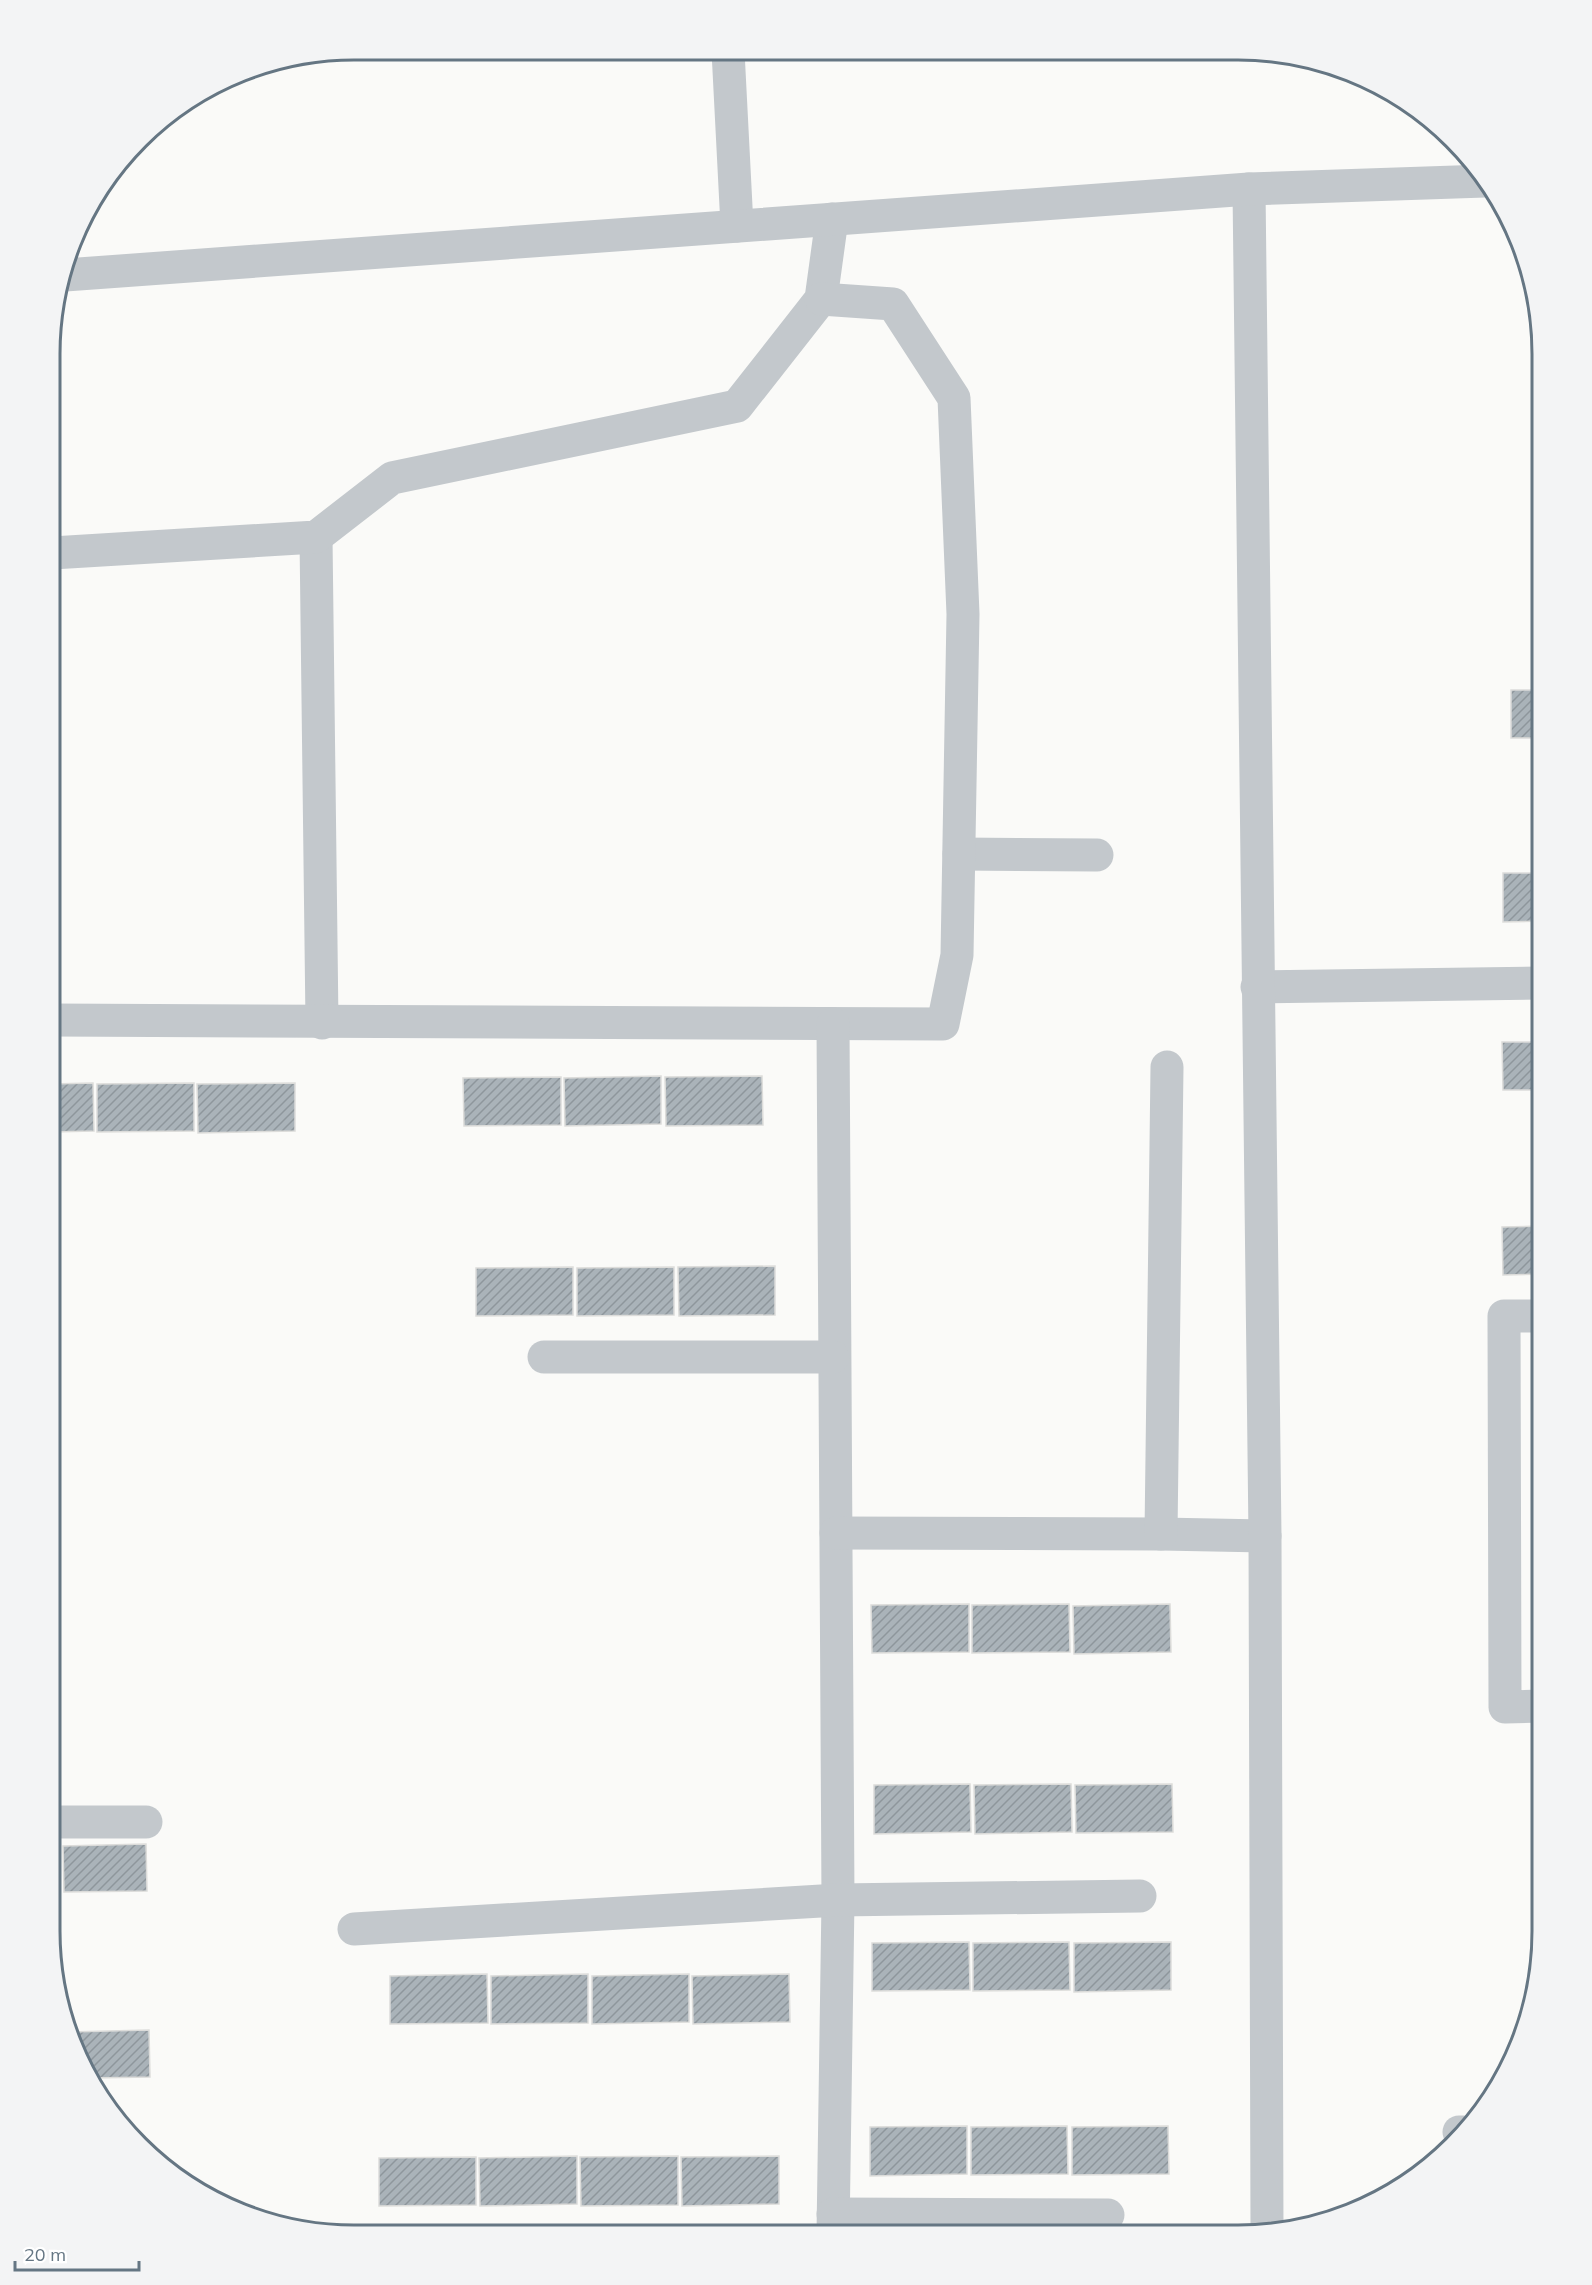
<svg xmlns="http://www.w3.org/2000/svg" width="1592" height="2285" viewBox="0 0 1592 2285" font-family="Mulish,sans-serif">
<style>
.building{fill:url(#building-hatch);stroke:#dcdcda;stroke-width:1.5}
.lines{fill:none;stroke-linecap:round;stroke-linejoin:round}
.minor{stroke:#c3c8cc;stroke-width:33}
.tertiary{stroke:#c3c8cc;stroke-width:33}
.rim{fill:none;stroke:#657683;stroke-width:3}
</style>
<defs>
<pattern id="building-hatch" width="6" height="6" patternUnits="userSpaceOnUse" patternTransform="scale(1.5)"><rect width="6" height="6" fill="#aab3b9"/><path d="M-1 1l2-2M0 6l6-6M5 7l2-2" fill="none" stroke="#8e969c"/></pattern>
</defs>
<rect width="100%" height="100%" fill="#fafaf8"/>
<!-- building -->
<g class="building">
<rect x="1511" y="690" width="31" height="48"/>
<polygon points="1503,873 1542,873 1542,921 1503,922"/>
<polygon points="1502,1042 1542,1042 1542,1090 1503,1090"/>
<polygon points="661,1076 661,1124 565,1126 564,1078"/>
<polygon points="762,1076 763,1125 666,1126 665,1077"/>
<polygon points="561,1077 561,1125 464,1126 463,1078"/>
<polygon points="93,1083 94,1131 51,1132 51,1084"/>
<polygon points="194,1083 194,1131 97,1132 97,1084"/>
<polygon points="295,1083 295,1131 198,1133 197,1084"/>
<polygon points="1542,1226 1542,1274 1503,1275 1502,1227"/>
<polygon points="775,1266 775,1315 679,1316 678,1267"/>
<polygon points="573,1267 573,1315 476,1316 476,1268"/>
<polygon points="674,1267 674,1315 577,1316 577,1268"/>
<polygon points="969,1604 969,1652 872,1653 871,1605"/>
<polygon points="1069,1604 1070,1652 972,1653 972,1605"/>
<polygon points="1170,1604 1171,1652 1074,1654 1073,1606"/>
<polygon points="970,1784 971,1832 874,1834 874,1785"/>
<polygon points="1071,1784 1072,1832 975,1834 974,1785"/>
<polygon points="1172,1784 1173,1832 1076,1833 1075,1785"/>
<polygon points="146,1844 147,1891 64,1892 63,1846"/>
<polygon points="59,1847 60,1894 50,1894 50,1848"/>
<polygon points="969,1942 970,1990 872,1991 872,1943"/>
<polygon points="1069,1942 1070,1990 973,1991 973,1943"/>
<polygon points="1171,1942 1171,1990 1074,1992 1074,1943"/>
<polygon points="487,1974 488,2023 390,2024 390,1976"/>
<polygon points="588,1974 588,2023 491,2024 491,1976"/>
<polygon points="689,1974 689,2022 592,2024 592,1976"/>
<polygon points="789,1974 790,2022 693,2024 692,1976"/>
<polygon points="149,2030 150,2077 89,2078 81,2065 69,2032"/>
<polygon points="967,2126 967,2174 870,2176 870,2127"/>
<polygon points="1067,2126 1068,2174 971,2175 971,2127"/>
<polygon points="1168,2126 1169,2174 1072,2175 1072,2127"/>
<polygon points="577,2156 577,2204 480,2206 479,2158"/>
<polygon points="678,2156 678,2205 581,2206 580,2157"/>
<polygon points="779,2156 779,2204 682,2206 681,2157"/>
<polygon points="476,2157 476,2205 379,2206 379,2158"/>
</g>
<g class="lines">
<!-- minor -->
<g class="minor">
<polyline points="728,51 737,226"/>
<polyline points="316,537 322,1023"/>
<polyline points="52,553 316,537 392,478 737,406 821,299 832,219"/>
<polyline points="959,854 1097,855"/>
<polyline points="1257,987 1542,983"/>
<polyline points="51,1020 943,1024 957,955 963,614 954,398 893,304 821,299"/>
<polyline points="833,1024 838,1900 833,2234"/>
<polyline points="544,1357 833,1357"/>
<polyline points="836,1533 1161,1534 1265,1536"/>
<polyline points="1161,1534 1167,1067"/>
<polyline points="1542,1706 1505,1707 1504,1316 1542,1316"/>
<polyline points="50,1822 146,1822"/>
<polyline points="354,1929 838,1900 1140,1896"/>
<polyline points="1459,2132 1463,2132"/>
<polyline points="833,2214 1108,2215"/>
</g>
<!-- tertiary -->
<g class="tertiary">
<polyline points="1249,189 1265,1536 1267,2232"/>
<polyline points="65,275 1249,189 1485,181"/>
</g>
</g>
<!-- crop -->
<path d="M0 0H1592V2285H0ZM354 60H1238A294 294 0 0 1 1532 354V1931A294 294 0 0 1 1238 2225H354A294 294 0 0 1 60 1931V354A294 294 0 0 1 354 60Z" fill="#f3f4f5" fill-rule="evenodd"/>
<path class="rim" d="M354 60H1238A294 294 0 0 1 1532 354V1931A294 294 0 0 1 1238 2225H354A294 294 0 0 1 60 1931V354A294 294 0 0 1 354 60Z"/>
<!-- scale -->
<path d="M15 2261v9h124v-9" fill="none" stroke="#657683" stroke-width="3"/>
<text x="24" y="2261" font-size="18" fill="#657683" stroke="#ffffff" stroke-width="4.5" paint-order="stroke">20 m</text>
</svg>
